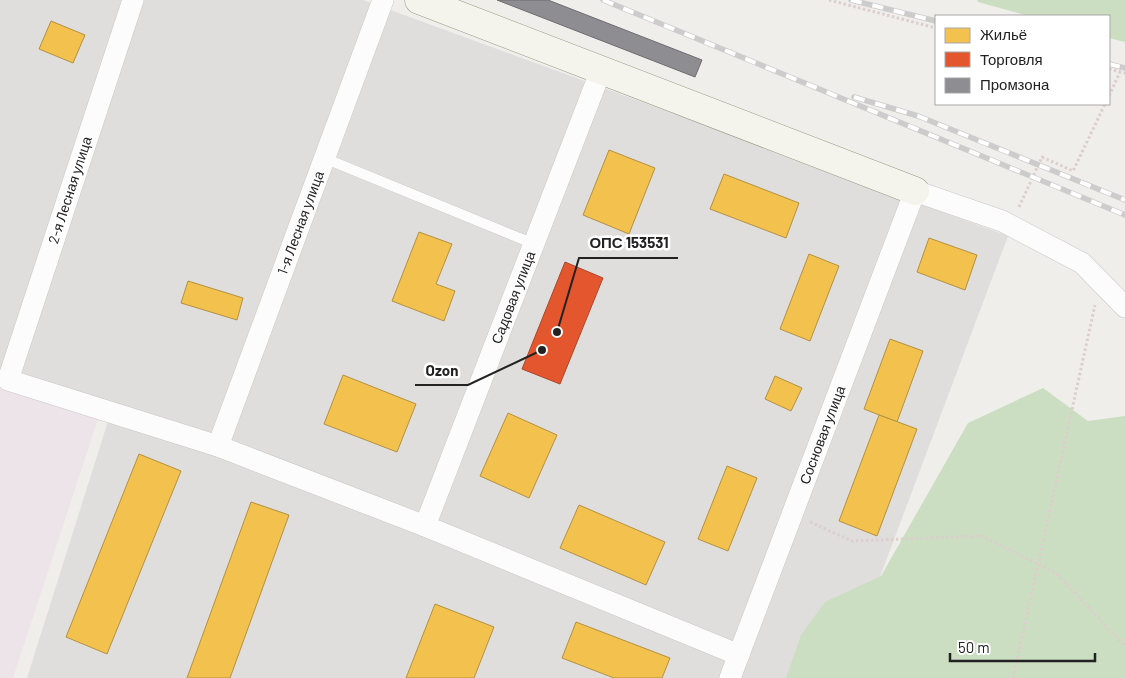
<svg xmlns="http://www.w3.org/2000/svg" width="1125" height="678" viewBox="0 0 1125 678" font-family="Barlow,sans-serif">
<style>
.residential{fill:#dfdedc}
.industrial{fill:#ede4e9}
.forest{fill:#cbdec1}
.homes{fill:#f2c14e;stroke:#b49141}
.shops{fill:#e4572e;stroke:#aa472a}
.industry{fill:#8d8d92;stroke:#6d6d70}
.lines{fill:none;stroke-linecap:round;stroke-linejoin:round}
.lane-casing{stroke:#c9c8c7;stroke-width:11}
.street-casing{stroke:#c9c8c7;stroke-width:22}
.secondary-casing{stroke:#999a82;stroke-width:29}
.path{stroke:#dccecd;stroke-width:3;stroke-dasharray:2.5 2.5;stroke-linecap:butt}
.lane{stroke:#fdfcfc;stroke-width:10}
.street{stroke:#fdfcfc;stroke-width:21}
.secondary{stroke:#f4f4ed;stroke-width:28}
.rail-casing{stroke:#ccc;stroke-width:5.5}
.rail{stroke:#fff;stroke-width:4;stroke-dasharray:11;stroke-linecap:butt}
.labels{text-anchor:middle;stroke-width:5;stroke-linejoin:round;paint-order:stroke}
.street-label{font-size:14px;fill:#222;stroke:#fff}
.leader{fill:none;stroke:#222;stroke-width:2}
.callout-dot{fill:#222;stroke:#fff;stroke-width:2}
.callout-label{font-size:15px;text-anchor:middle;font-weight:bold;fill:#222;stroke:#fff;stroke-width:5;stroke-linejoin:round;paint-order:stroke}
</style>
<rect width="100%" height="100%" fill="#f0eeeb"/>
<!-- residential -->
<polygon class="residential" points="0,0 363,0 1008,236 842,678 27,678 109,418 0,378"/>
<!-- industrial -->
<polygon class="industrial" points="0,388 98,419 13,678 0,678"/>
<!-- forest -->
<g class="forest">
<polygon points="977,0 1125,0 1125,42 1109,38 1109,16 1029,16 978,2"/>
<polygon points="1043,388 1088,421 1125,416 1125,678 786,678 801,635 825,602 881,576 968,423"/>
</g>
<!-- homes -->
<g class="homes">
<polygon points="51,21 85,35 73,63 39,49"/>
<polygon points="609,150 655,168 629,234 583,215"/>
<polygon points="724,174 799,203 786,238 710,209"/>
<polygon points="419,232 452,244 436,284 455,291 444,321 392,301"/>
<polygon points="929,238 977,255 965,290 917,272"/>
<polygon points="809,254 839,266 810,341 780,329"/>
<polygon points="188,281 243,298 237,320 181,303"/>
<polygon points="890,339 923,351 897,422 864,409"/>
<polygon points="343,375 416,404 397,452 324,424"/>
<polygon points="775,376 802,388 791,411 765,399"/>
<polygon points="508,413 557,435 529,498 480,476"/>
<polygon points="879,415 917,429 877,536 839,521"/>
<polygon points="139,454 181,471 107,654 66,637"/>
<polygon points="727,466 757,478 728,551 698,539"/>
<polygon points="251,502 289,515 230,678 187,678"/>
<polygon points="579,505 665,542 646,585 560,548"/>
<polygon points="435,604 494,627 474,678 406,678"/>
<polygon points="576,622 670,658 662,678 614,678 562,658"/>
</g>
<!-- shops -->
<polygon class="shops" points="565,262 603,278 560,384 522,369"/>
<!-- industry -->
<polygon class="industry" points="497,0 548,0 702,60 695,77"/>
<g class="lines">
<!-- lane casing -->
<g class="lane-casing">
<polyline id="lane" points="324,158 534,244"/>
</g>
<!-- street casing -->
<g class="street-casing">
<g id="street">
<polyline points="133,0 8,380 218,446 425,526 739,655"/>
<path id="s1" d="M218,446L383,0"/>
<path id="s2" d="M425,526L601,70"/>
<path id="s3" d="M730,678L915,191L1002,221L1082,263L1125,307"/>
</g>
</g>
<!-- secondary casing -->
<g class="secondary-casing">
<polyline id="secondary" points="419,0 915,191"/>
</g>
<!-- path -->
<g class="path">
<polyline points="829,0 936,28"/>
<polyline points="1109,69 1120,72"/>
<polyline points="1109,96 1120,72 1125,73"/>
<polyline points="1019,207 1042,157 1073,171 1105,104"/>
<polyline points="810,522 852,541 982,536 1056,573 1125,646"/>
<polyline points="1013,678 1095,305"/>
</g>
<!-- lane -->
<use href="#lane" class="lane"/>
<!-- street -->
<use href="#street" class="street"/>
<!-- secondary -->
<use href="#secondary" class="secondary"/>
<!-- rail casing -->
<g class="rail-casing">
<g id="rail">
<polyline points="603,0 1125,215"/>
<polyline points="851,0 936,21"/>
<polyline points="1109,64 1125,68"/>
<polyline points="854,97 918,116 1125,200"/>
</g>
</g>
<!-- rail -->
<use href="#rail" class="rail"/>
</g>
<g class="labels">
<!-- street labels -->
<g class="street-label">
<text transform="translate(70 190) rotate(-72)" y="5">2-я Лесная улица</text>
<text dy="5" stroke="none"><textPath href="#s1" startOffset="238">1-я Лесная улица</textPath></text>
<text dy="5" stroke="none"><textPath href="#s2" startOffset="245">Садовая улица</textPath></text>
<text dy="5" stroke="none"><textPath href="#s3" startOffset="260">Сосновая улица</textPath></text>
</g>
</g>
<!-- callouts -->
<path class="leader" d="M557 332L579 258H678M542 350L468 385H415"/>
<g class="callout-dot">
<circle cx="557" cy="332" r="5"/>
<circle cx="542" cy="350" r="5"/>
</g>
<g class="callout-label">
<text x="629" y="248">ОПС 153531</text>
<text x="442" y="376">Ozon</text>
</g>
<!-- legend -->
<rect x="935" y="15" width="175" height="90" fill="#ffffff" stroke="#a7a7a7"/>
<rect x="945" y="28" width="25" height="15" fill="#f2c14e" stroke="#a7a7a7"/>
<text x="980" y="40" font-size="15" fill="#222222">Жильё</text>
<rect x="945" y="52" width="25" height="15" fill="#e4572e" stroke="#a7a7a7"/>
<text x="980" y="65" font-size="15" fill="#222222">Торговля</text>
<rect x="945" y="78" width="25" height="15" fill="#8d8d92" stroke="#a7a7a7"/>
<text x="980" y="90" font-size="15" fill="#222222">Промзона</text>
<!-- scale -->
<path d="M950 653v8h145v-8" fill="none" stroke="#222222" stroke-width="2.5"/>
<text x="958" y="653" font-size="15" fill="#222222" stroke="#ffffff" stroke-width="4" paint-order="stroke">50 m</text>
</svg>
